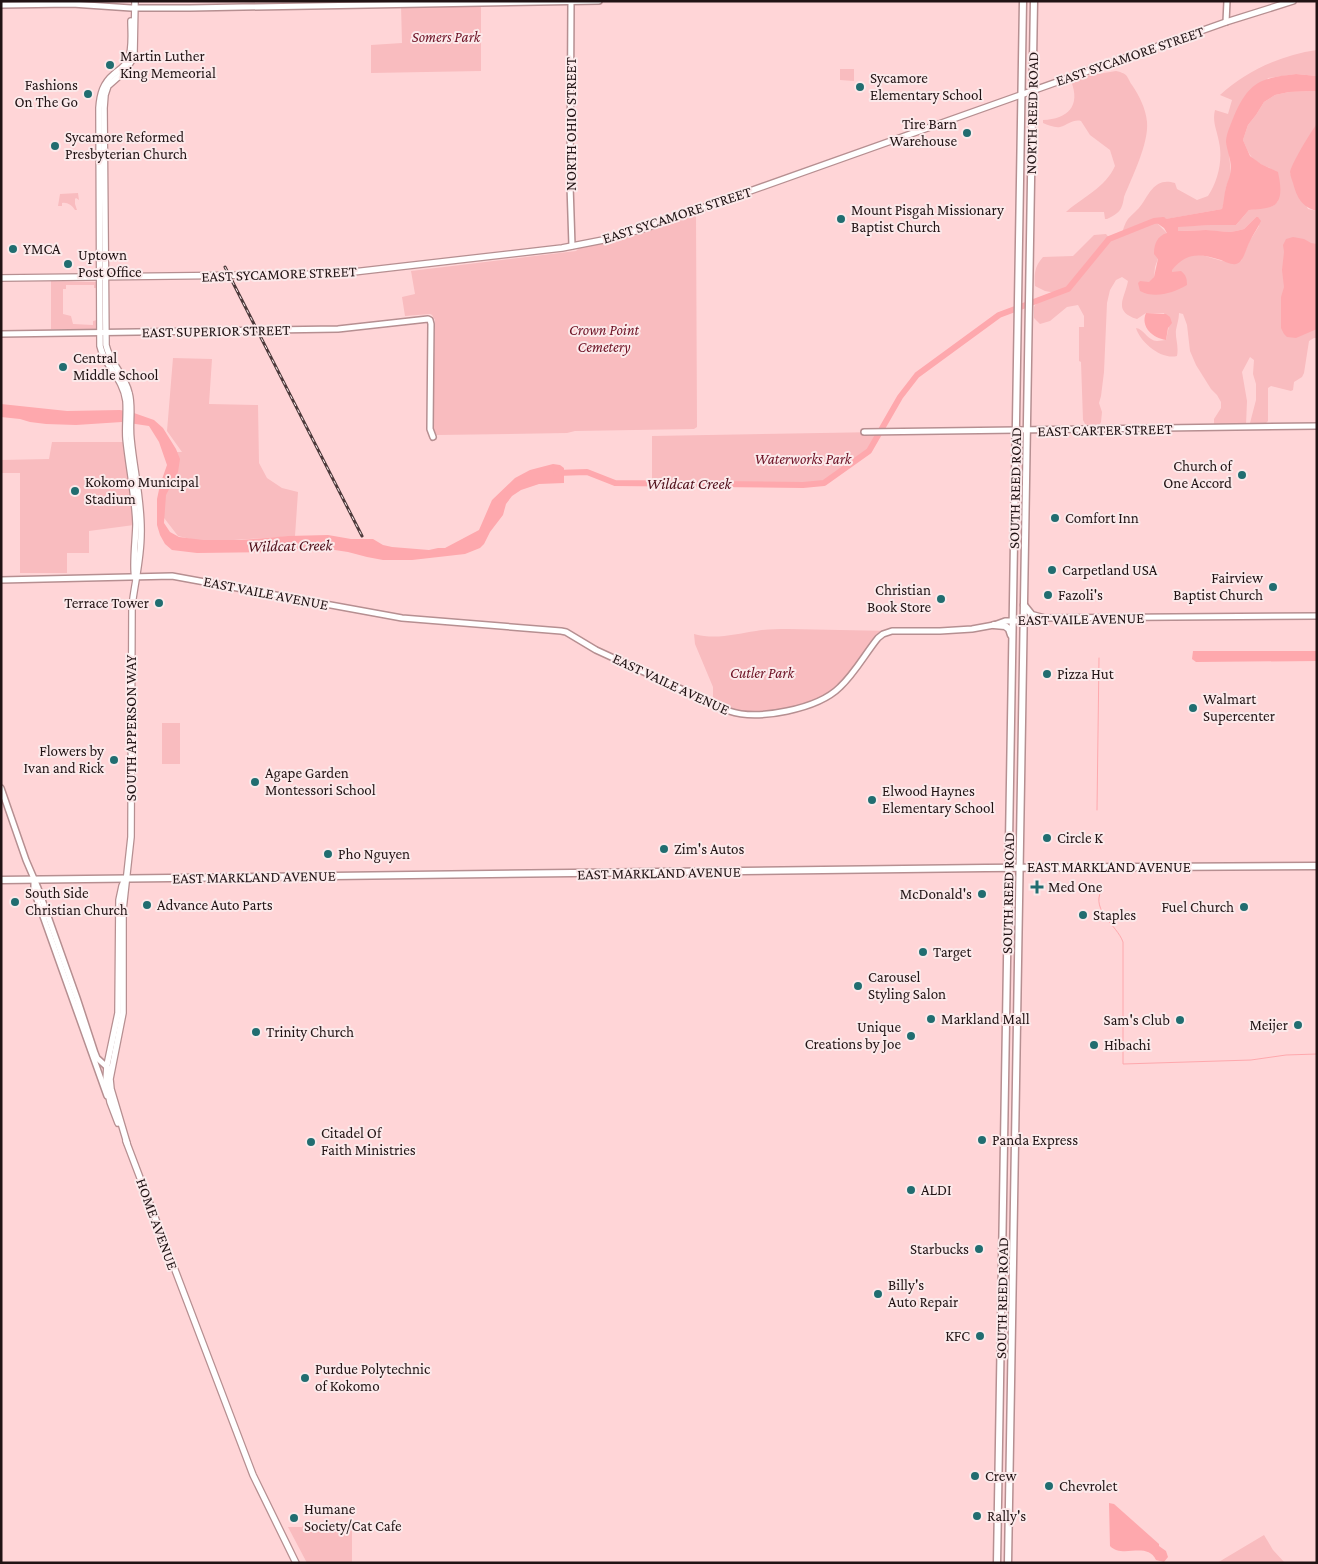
<svg xmlns="http://www.w3.org/2000/svg" width="1318" height="1564" viewBox="0 0 1318 1564" font-family="'Crimson Pro',serif">
<style>
.green{fill:#f9bcbf;fill-rule:evenodd}
.water{fill:#fea8ad}
.lines{fill:none;stroke-linecap:round;stroke-linejoin:round}
.stream{stroke:#fea8ad;stroke-width:1}
.river{stroke:#fea8ad;stroke-width:6}
.tertiary-casing{stroke:#b68f91;stroke-width:8}
.secondary-casing{stroke:#b68f91;stroke-width:8}
.primary-casing{stroke:#b68f91;stroke-width:9}
.tertiary{stroke:#fff;stroke-width:5}
.secondary{stroke:#fff;stroke-width:5.5}
.primary{stroke:#fff;stroke-width:6}
.rail-casing{stroke:#4d3a3b;stroke-width:3}
.rail{stroke:#fbe9ea;stroke-width:1;stroke-dasharray:4;stroke-linecap:butt}
.poi-dot{fill:#216d70;stroke:#fbe9ea;stroke-width:2}
.labels{text-anchor:middle;stroke-width:4;stroke-linejoin:round;paint-order:stroke}
.park-label{font-size:15px;font-style:italic;fill:#6c1023;stroke:#fbe9ea}
.poi-label{font-size:15px;fill:#211314;stroke:#fbe9ea;text-anchor:start}
.street-label{font-size:15px;fill:#211314;stroke:#fbe9ea}
.water-label{font-size:16px;font-style:italic;fill:#50101b;stroke:#fbe9ea}
</style>
<rect width="100%" height="100%" fill="#ffd5d7"/>
<!-- green -->
<g class="green">
<polygon points="481,2 481,71 371,73 371,45 402,43 401,5"/>
<path d="M1317,50V76L1296,74L1268,78L1229,154L1231,174L1226,187L1225,199L1222,209L1155,221L1167,233L1155,267L1154,277L1152,281L1138,288L1172,272V269C1197,239 1214,268 1241,261L1249,242L1259,226L1256,217L1244,229L1236,231L1229,232L1199,230L1178,231V226L1211,225H1236L1249,210L1273,206L1278,201L1270,168C1252,161 1250,157 1243,140L1248,125L1256,115L1264,102L1275,95L1289,92L1314,91L1317,92V124L1297,157L1290,173L1308,209L1317,211V338H1314L1309,341L1304,373L1302,377L1294,382L1293,390L1291,391L1271,386L1268,388V421L1265,424H1252L1250,423L1256,400V384L1253,374L1254,360L1250,357L1242,372L1247,401L1246,425H1214V419L1221,408V402L1217,395L1211,389L1196,365L1190,351L1187,325L1183,314L1179,313C1179,319 1177,324 1176,330C1175,338 1179,346 1177,356C1161,360 1140,342 1136,328C1144,329 1148,341 1157,341C1160,341 1163,340 1166,340L1169,326L1164,313H1146L1137,319C1112,311 1125,298 1128,281L1122,277L1116,280L1110,290L1107,303L1104,372L1101,396L1099,403L1102,412L1101,422L1100,424L1087,425L1085,424L1083,420L1081,362L1079,361V327H1084V316L1078,305L1067,307L1050,321L1040,324L1034,318V307L1038,300L1056,293L1045,291L1035,286C1034,273 1035,266 1043,257L1073,256L1094,235L1106,234L1110,239L1122,234C1123,229 1125,223 1128,219C1132,214 1138,210 1142,204C1150,192 1156,177 1175,183L1177,189L1197,200L1208,196C1218,181 1223,160 1219,142C1217,130 1212,122 1215,110L1228,114L1232,100L1220,95C1246,71 1281,55 1317,50Z"/>
<polygon points="840,69 854,69 854,81 840,80"/>
<path d="M1116,71C1129,74 1126,76 1132,85C1139,95 1146,109 1147,122C1149,143 1132,177 1124,197C1122,211 1119,213 1107,219H1105L1104,212H1066C1084,196 1105,188 1115,166L1110,150L1090,135L1081,121C1073,119 1068,125 1060,127C1055,128 1048,125 1043,123V120C1068,119 1081,106 1071,81L1086,76Z"/>
<path d="M78,193L79,200L76,198L75,199V204L77,210H75C72,205 67,202 62,203V206H58L60,194Z"/>
<polygon points="696,214 697,427 694,429 575,431 567,433 437,435 434,434 434,359 435,320 432,315 430,314 405,316 402,297 415,294 411,271 576,251 579,248 633,236"/>
<path d="M51,281L99,282V329H51ZM66,285H94V288H97V320L93,321V325L73,324L71,316L63,314V289H66Z"/>
<polygon points="173,358 212,359 209,404 258,405 259,463 267,478 282,488 298,492 295,536 204,542 178,536 161,514 173,452 182,452 167,431"/>
<polygon points="880,432 869,451 824,483 803,485 652,484 652,436"/>
<polygon points="52,442 123,442 133,509 134,525 89,531 89,553 67,553 67,573 20,573 20,473 1,473 1,460 49,459"/>
<path d="M788,629L892,631L883,634L845,681L831,694L789,711L742,714L713,704V687L695,644L694,634C716,640 735,634 756,631C767,629 777,629 788,629Z"/>
<rect x="162" y="723" width="18" height="41"/>
<polygon points="303,1524 352,1524 352,1563 307,1563 288,1527 302,1527"/>
<polygon points="1264,1535 1273,1550 1285,1563 1217,1563"/>
</g>
<!-- water -->
<g class="water">
<path d="M1296,74L1317,76V92L1314,91L1289,92L1275,95L1264,102L1256,115L1248,125L1243,140L1250,156L1261,164L1278,172C1280,182 1284,200 1273,206C1266,209 1256,209 1249,210L1236,225H1211L1178,227V231L1206,230L1229,232L1236,231L1244,229L1256,217H1258L1261,221C1258,228 1253,234 1250,241C1246,248 1244,262 1236,264C1231,265 1226,262 1221,260C1201,254 1187,251 1172,270V272L1181,271C1186,275 1187,278 1187,285C1173,293 1155,299 1140,291L1138,283L1140,281L1149,282L1154,277L1158,259L1154,254C1154,244 1157,236 1167,233L1164,228L1154,221L1222,209C1224,202 1224,195 1226,187C1228,180 1231,175 1231,168C1231,159 1227,151 1226,142C1226,134 1231,124 1234,116C1249,82 1260,78 1296,74Z"/>
<path d="M1317,124V211C1302,207 1297,198 1293,183C1292,180 1290,175 1290,172C1292,163 1311,131 1317,124Z"/>
<polygon points="1293,237 1304,239 1311,243 1317,244 1317,329 1296,338 1287,337 1284,334 1281,328 1281,297 1284,287 1282,270 1284,252 1283,245 1286,239"/>
<path d="M1146,313L1166,314L1170,317L1172,323L1168,328L1166,340C1153,338 1140,327 1146,313Z"/>
<polygon points="1,404 67,411 120,410 134,413 154,420 163,428 176,449 180,459 178,472 166,495 164,523 170,532 179,537 203,540 241,540 288,536 328,535 351,539 373,539 383,545 392,547 429,550 438,548 445,548 479,530 492,500 515,478 530,470 553,464 560,465 564,468 564,483 539,484 521,490 512,496 506,504 503,515 490,532 484,544 480,548 465,554 412,560 383,560 367,557 348,552 328,549 296,549 277,552 197,553 172,550 165,544 160,535 157,525 157,499 160,485 167,465 159,442 149,426 122,422 76,425 46,424 30,422 20,419 1,417"/>
<polygon points="1193,651 1317,651 1317,661 1196,662 1192,659"/>
<path d="M1109,1503L1114,1504L1159,1544V1546L1166,1551L1168,1557L1164,1562L1156,1560C1147,1541 1122,1559 1110,1546Z"/>
</g>
<g class="lines">
<!-- stream -->
<g class="stream">
<polyline points="1097,810 1099,658"/>
<path d="M1101,891C1091,911 1117,925 1123,942V1064L1251,1060L1286,1055L1317,1054"/>
</g>
<!-- river -->
<polyline class="river" points="556,473 587,472 615,483 803,485 824,483 869,451 900,397 917,375 999,315 1068,289 1109,239 1154,221 1163,220"/>
<!-- tertiary casing -->
<g class="tertiary-casing">
<g id="tertiary">
<polyline points="571,1 570,185 572,246"/>
<polyline points="1,5 72,4 131,8 190,8 599,1"/>
<polyline points="1226,22 1227,1"/>
<polyline points="1,334 338,329 428,319 430,320 431,324 430,429 433,437"/>
<polyline points="864,432 1317,426"/>
<path d="M1,580L172,576L402,618L561,631L566,632L596,650L729,711C758,721 818,709 840,687C855,673 865,654 878,638L883,634L892,631H940L972,629L994,625L1005,621H1024L1043,618L1317,616"/>
<polyline points="1,788 26,860 38,888 77,998 95,1053 97,1058 108,1068"/>
<polyline points="34,882 34,891 107,1096"/>
</g>
</g>
<!-- secondary casing -->
<g class="secondary-casing">
<g id="secondary">
<path d="M131,21C131,33 133,49 128,60C125,67 120,69 114,74C103,83 100,94 99,108L100,346C105,368 123,377 126,401C127,414 125,427 126,439C129,468 135,495 136,524C136,536 132,569 135,577"/>
<polyline points="1,278 336,274 562,248 603,240 646,228 1226,22 1293,1"/>
<polyline points="118,1123 110,1102 106,1081 107,1065 118,1013 119,900 122,886 125,879"/>
<polyline points="126,1141 253,1475 296,1563"/>
<path d="M127,1143L111,1089L110,1079L123,1013V910L131,837L132,606C135,581 141,559 141,534C142,502 134,471 131,439C129,424 133,407 129,393C125,375 110,363 106,345L104,108L105,95L108,86L125,71L132,60L134,53L135,1"/>
</g>
</g>
<!-- primary casing -->
<g class="primary-casing">
<g id="primary">
<polyline points="1024,605 1032,615 1043,618"/>
<polyline points="994,625 1005,626 1009,629 1011,635"/>
<polyline points="1,880 985,868 1317,866"/>
<polyline points="997,1563 1023,1"/>
<polyline points="1008,1563 1034,1"/>
</g>
</g>
<!-- tertiary -->
<use href="#tertiary" class="tertiary"/>
<!-- secondary -->
<use href="#secondary" class="secondary"/>
<!-- primary -->
<use href="#primary" class="primary"/>
<!-- rail casing -->
<g class="rail-casing">
<polyline id="rail" points="225,267 362,536"/>
</g>
<!-- rail -->
<use href="#rail" class="rail"/>
</g>
<!-- markers -->
<g class="poi-dot">
<circle cx="110" cy="65" r="5"/>
<circle cx="860" cy="87" r="5"/>
<circle cx="88" cy="94" r="5"/>
<circle cx="967" cy="133" r="5"/>
<circle cx="55" cy="146" r="5"/>
<circle cx="841" cy="219" r="5"/>
<circle cx="13" cy="249" r="5"/>
<circle cx="68" cy="264" r="5"/>
<circle cx="63" cy="367" r="5"/>
<circle cx="1242" cy="475" r="5"/>
<circle cx="75" cy="491" r="5"/>
<circle cx="1055" cy="518" r="5"/>
<circle cx="1052" cy="570" r="5"/>
<circle cx="1273" cy="587" r="5"/>
<circle cx="1048" cy="595" r="5"/>
<circle cx="941" cy="599" r="5"/>
<circle cx="159" cy="603" r="5"/>
<circle cx="1047" cy="674" r="5"/>
<circle cx="1193" cy="708" r="5"/>
<circle cx="114" cy="760" r="5"/>
<circle cx="255" cy="782" r="5"/>
<circle cx="872" cy="800" r="5"/>
<circle cx="1047" cy="838" r="5"/>
<circle cx="664" cy="849" r="5"/>
<circle cx="328" cy="854" r="5"/>
<path d="M1034.5 879.5h5v5h5v5h-5v5h-5v-5h-5v-5h5z"/>
<circle cx="982" cy="894" r="5"/>
<circle cx="15" cy="902" r="5"/>
<circle cx="147" cy="905" r="5"/>
<circle cx="1244" cy="907" r="5"/>
<circle cx="1083" cy="915" r="5"/>
<circle cx="923" cy="952" r="5"/>
<circle cx="858" cy="986" r="5"/>
<circle cx="931" cy="1019" r="5"/>
<circle cx="1180" cy="1020" r="5"/>
<circle cx="1298" cy="1025" r="5"/>
<circle cx="256" cy="1032" r="5"/>
<circle cx="911" cy="1036" r="5"/>
<circle cx="1094" cy="1045" r="5"/>
<circle cx="982" cy="1140" r="5"/>
<circle cx="311" cy="1142" r="5"/>
<circle cx="911" cy="1190" r="5"/>
<circle cx="979" cy="1249" r="5"/>
<circle cx="878" cy="1294" r="5"/>
<circle cx="980" cy="1336" r="5"/>
<circle cx="305" cy="1378" r="5"/>
<circle cx="975" cy="1476" r="5"/>
<circle cx="1049" cy="1486" r="5"/>
<circle cx="977" cy="1516" r="5"/>
<circle cx="294" cy="1518" r="5"/>
</g>
<g class="labels">
<!-- park labels -->
<g class="park-label">
<text x="446" y="42">Somers Park</text>
<text x="604" y="335">Crown Point<tspan x="604" dy="17">Cemetery</tspan></text>
<text x="803" y="464">Waterworks Park</text>
<text x="762" y="678">Cutler Park</text>
</g>
<!-- poi labels -->
<g class="poi-label">
<text x="120" y="61">Martin Luther<tspan x="120" dy="17">King Memeorial</tspan></text>
<text x="870" y="83">Sycamore<tspan x="870" dy="17">Elementary School</tspan></text>
<text x="78" y="90" text-anchor="end">Fashions<tspan x="78" dy="17">On The Go</tspan></text>
<text x="957" y="129" text-anchor="end">Tire Barn<tspan x="957" dy="17">Warehouse</tspan></text>
<text x="65" y="142">Sycamore Reformed<tspan x="65" dy="17">Presbyterian Church</tspan></text>
<text x="851" y="215">Mount Pisgah Missionary<tspan x="851" dy="17">Baptist Church</tspan></text>
<text x="23" y="254">YMCA</text>
<text x="78" y="260">Uptown<tspan x="78" dy="17">Post Office</tspan></text>
<text x="73" y="363">Central<tspan x="73" dy="17">Middle School</tspan></text>
<text x="1232" y="471" text-anchor="end">Church of<tspan x="1232" dy="17">One Accord</tspan></text>
<text x="85" y="487">Kokomo Municipal<tspan x="85" dy="17">Stadium</tspan></text>
<text x="1065" y="523">Comfort Inn</text>
<text x="1062" y="575">Carpetland USA</text>
<text x="1263" y="583" text-anchor="end">Fairview<tspan x="1263" dy="17">Baptist Church</tspan></text>
<text x="931" y="595" text-anchor="end">Christian<tspan x="931" dy="17">Book Store</tspan></text>
<text x="1058" y="600">Fazoli's</text>
<text x="149" y="608" text-anchor="end">Terrace Tower</text>
<text x="1057" y="679">Pizza Hut</text>
<text x="1203" y="704">Walmart<tspan x="1203" dy="17">Supercenter</tspan></text>
<text x="104" y="756" text-anchor="end">Flowers by<tspan x="104" dy="17">Ivan and Rick</tspan></text>
<text x="265" y="778">Agape Garden<tspan x="265" dy="17">Montessori School</tspan></text>
<text x="882" y="796">Elwood Haynes<tspan x="882" dy="17">Elementary School</tspan></text>
<text x="1057" y="843">Circle K</text>
<text x="674" y="854">Zim's Autos</text>
<text x="338" y="859">Pho Nguyen</text>
<text x="1048" y="892">Med One</text>
<text x="25" y="898">South Side<tspan x="25" dy="17">Christian Church</tspan></text>
<text x="972" y="899" text-anchor="end">McDonald's</text>
<text x="157" y="910">Advance Auto Parts</text>
<text x="1234" y="912" text-anchor="end">Fuel Church</text>
<text x="1093" y="920">Staples</text>
<text x="933" y="957">Target</text>
<text x="868" y="982">Carousel<tspan x="868" dy="17">Styling Salon</tspan></text>
<text x="941" y="1024">Markland Mall</text>
<text x="1170" y="1025" text-anchor="end">Sam's Club</text>
<text x="1288" y="1030" text-anchor="end">Meijer</text>
<text x="901" y="1032" text-anchor="end">Unique<tspan x="901" dy="17">Creations by Joe</tspan></text>
<text x="266" y="1037">Trinity Church</text>
<text x="1104" y="1050">Hibachi</text>
<text x="321" y="1138">Citadel Of<tspan x="321" dy="17">Faith Ministries</tspan></text>
<text x="992" y="1145">Panda Express</text>
<text x="921" y="1195">ALDI</text>
<text x="969" y="1254" text-anchor="end">Starbucks</text>
<text x="888" y="1290">Billy's<tspan x="888" dy="17">Auto Repair</tspan></text>
<text x="970" y="1341" text-anchor="end">KFC</text>
<text x="315" y="1374">Purdue Polytechnic<tspan x="315" dy="17">of Kokomo</tspan></text>
<text x="985" y="1481">Crew</text>
<text x="1059" y="1491">Chevrolet</text>
<text x="304" y="1514">Humane<tspan x="304" dy="17">Society/Cat Cafe</tspan></text>
<text x="987" y="1521">Rally's</text>
</g>
<!-- street labels -->
<g class="street-label">
<text transform="translate(1130 56) rotate(-19)" y="5">EAST SYCAMORE STREET</text>
<text transform="translate(1032 113) rotate(-89)" y="5">NORTH REED ROAD</text>
<text transform="translate(571 124) rotate(-90)" y="5">NORTH OHIO STREET</text>
<text transform="translate(677 215) rotate(-18)" y="5">EAST SYCAMORE STREET</text>
<text transform="translate(279 274) rotate(-2)" y="5">EAST SYCAMORE STREET</text>
<text transform="translate(216 331) rotate(-1)" y="5">EAST SUPERIOR STREET</text>
<text transform="translate(1105 430) rotate(-1)" y="5">EAST CARTER STREET</text>
<text transform="translate(1015 488) rotate(-89)" y="5">SOUTH REED ROAD</text>
<text transform="translate(266 593) rotate(11)" y="5">EAST VAILE AVENUE</text>
<text transform="translate(1081 619) rotate(-1)" y="5">EAST VAILE AVENUE</text>
<text transform="translate(671 684) rotate(25)" y="5">EAST VAILE AVENUE</text>
<text transform="translate(131 728) rotate(-90)" y="5">SOUTH APPERSON WAY</text>
<text x="1109" y="872">EAST MARKLAND AVENUE</text>
<text transform="translate(659 873) rotate(-1)" y="5">EAST MARKLAND AVENUE</text>
<text transform="translate(254 877) rotate(-1)" y="5">EAST MARKLAND AVENUE</text>
<text transform="translate(1008 893) rotate(-89)" y="5">SOUTH REED ROAD</text>
<text transform="translate(157 1224) rotate(70)" y="5">HOME AVENUE</text>
<text transform="translate(1002 1298) rotate(-89)" y="5">SOUTH REED ROAD</text>
</g>
<!-- water labels -->
<g class="water-label">
<text x="689" y="489">Wildcat Creek</text>
<text transform="translate(290 545) rotate(-1)" y="6">Wildcat Creek</text>
</g>
</g>
<!-- border -->
<rect width="1318" height="1564" fill="none" stroke="#211314" stroke-width="5"/>
</svg>
